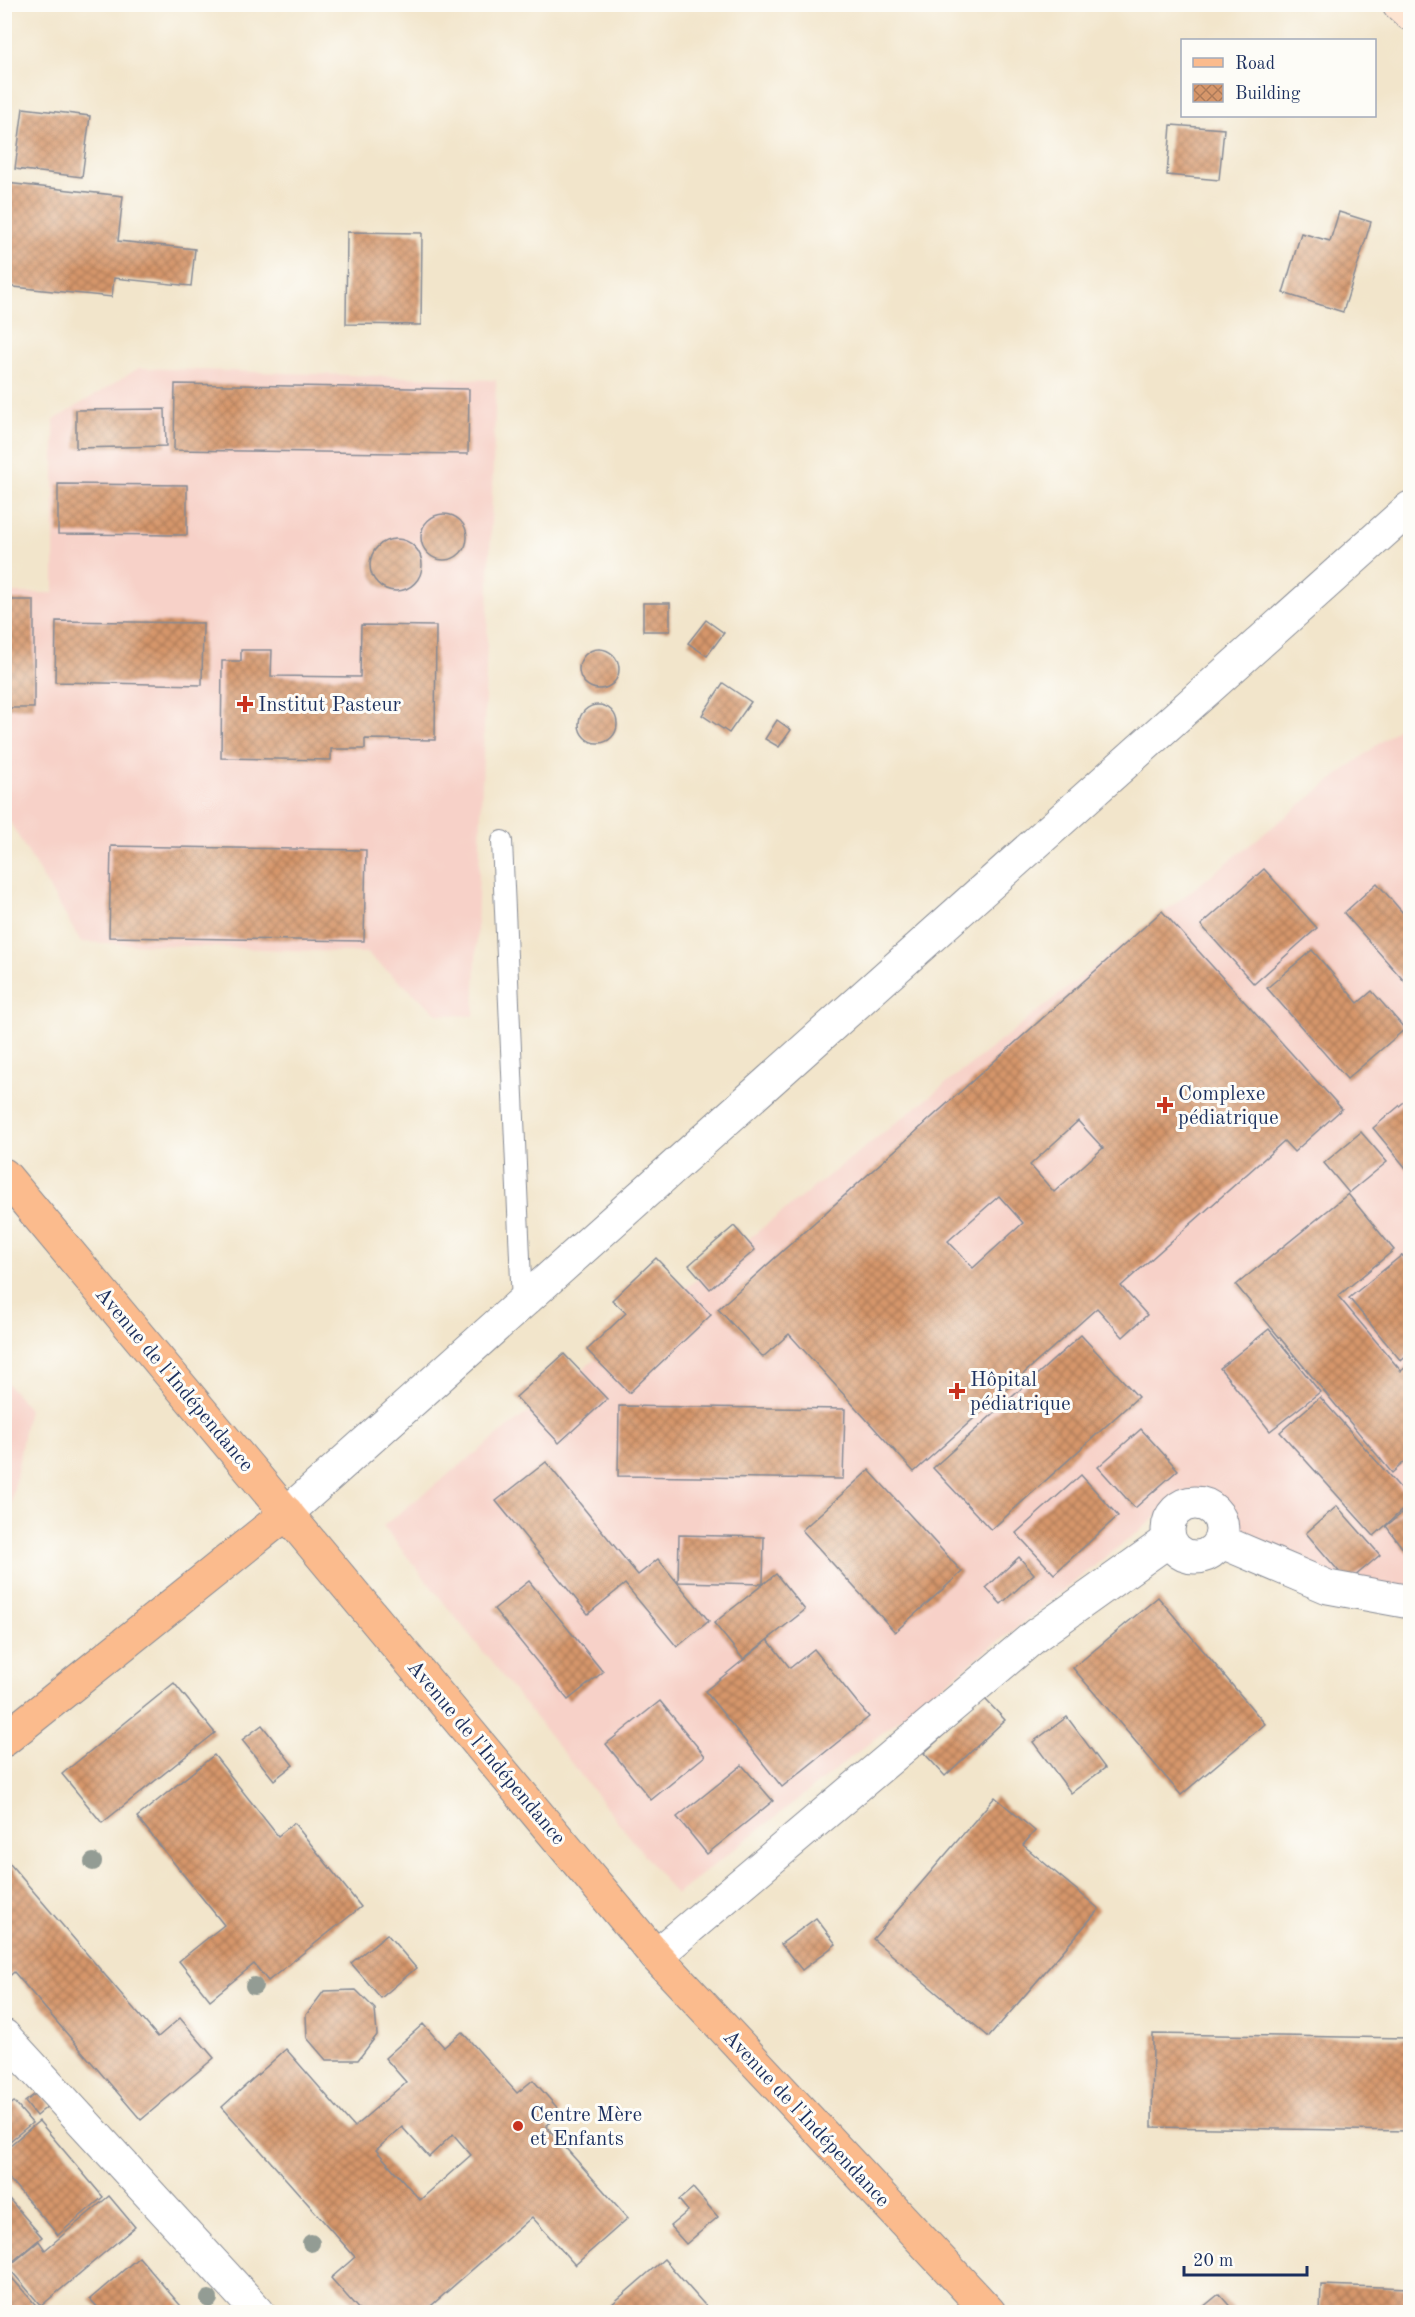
<svg xmlns="http://www.w3.org/2000/svg" width="1415" height="2317" viewBox="0 0 1415 2317" font-family="'Old Standard TT',serif">
<style>
.built{fill:#f7d1c8}
.building{fill:url(#building-cross-hatch);fill-rule:evenodd}
.lines{fill:none;stroke-linecap:round;stroke-linejoin:round}
.lane-casing{stroke:#868a94;stroke-width:22}
.street-casing{stroke:#868a94;stroke-width:35}
.secondary-casing{stroke:#868a94;stroke-width:35}
.primary-casing{stroke:#868a94;stroke-width:35}
.lane{stroke:#fff;stroke-width:20}
.street{stroke:#fff;stroke-width:33}
.secondary{stroke:#fde4d1;stroke-width:33}
.primary{stroke:#fbbb8d;stroke-width:33}
.tree{fill:#939c94}
.poi-dot{fill:#c8321e;stroke:#fdfcf7;stroke-width:2}
.labels{text-anchor:middle;stroke-width:6;stroke-linejoin:round;paint-order:stroke}
.poi-label{font-size:21px;fill:#1b2f5e;stroke:#fdfcf7;text-anchor:start}
.street-label{font-size:21px;fill:#1b2f5e;stroke:#fdfcf7}
</style>
<defs>
<pattern id="building-cross-hatch" width="8" height="8" patternUnits="userSpaceOnUse" patternTransform="scale(1.5)"><rect width="8" height="8" fill="#d6966a"/><path d="M0 0l8 8M0 8l8-8" fill="none" stroke="#ad7b5a"/></pattern>
</defs>
<rect width="100%" height="100%" fill="#fdfcf7"/>
<filter id="ink" filterUnits="userSpaceOnUse"><feTurbulence type="fractalNoise" baseFrequency=".0167" numOctaves="2"/><feDisplacementMap in="SourceGraphic" scale="12" xChannelSelector="R" yChannelSelector="G"/><feConvolveMatrix kernelMatrix="1 2 1 2 8 2 1 2 1" color-interpolation-filters="sRGB"/></filter>
<filter id="wash" filterUnits="userSpaceOnUse"><feTurbulence type="fractalNoise" baseFrequency=".008" numOctaves="4" result="noise"/><feDisplacementMap in="SourceGraphic" scale="24" xChannelSelector="R" yChannelSelector="G"/><feGaussianBlur stdDeviation="1.35" result="paint"/><feColorMatrix in="noise" values="0 0 0 0 0 0 0 0 0 0 0 0 0 0 0 0 0 1.4 0 .05"/><feComposite in="paint" operator="in"/></filter>
<g filter="url(#wash)">
<rect width="100%" height="100%" fill="#f2e5cb"/>
<!-- built -->
<g class="built">
<polygon points="139,368 496,380 474,1016 438,1014 366,953 81,942 5,814 4,593 54,593 54,420"/>
<polygon points="1410,719 1410,1594 1339,1582 1238,1527 1212,1492 1191,1490 676,1895 383,1526"/>
<polygon points="5,1381 28,1408 5,1540"/>
</g>
<g id="blocks">
<!-- building -->
<g class="building">
<polygon points="23,108 90,116 82,177 15,169"/>
<polygon points="1171,125 1224,129 1219,180 1167,175"/>
<polygon points="6,183 123,196 118,241 195,249 191,286 114,278 112,297 4,286"/>
<polygon points="1339,212 1371,222 1343,312 1283,293 1301,233 1330,241"/>
<polygon points="347,232 422,233 421,325 346,324"/>
<polygon points="175,384 469,389 468,454 174,450"/>
<polygon points="165,409 166,446 76,448 76,410"/>
<polygon points="58,484 187,485 187,535 58,534"/>
<circle cx="444" cy="537" r="23"/>
<circle cx="396" cy="565" r="26"/>
<rect x="4" y="600" width="30" height="108"/>
<rect x="643" y="603" width="27" height="28"/>
<polygon points="706,620 724,633 707,656 688,643"/>
<polygon points="56,621 203,623 202,685 55,682"/>
<polygon points="361,625 436,626 435,740 365,739 365,749 331,749 331,760 221,758 222,661 241,661 241,650 272,650 271,676 360,677"/>
<circle cx="599" cy="669" r="20"/>
<polygon points="723,683 751,702 729,733 702,715"/>
<circle cx="598" cy="724" r="19"/>
<polygon points="777,720 791,730 779,747 765,739"/>
<polygon points="111,846 366,850 364,941 109,937"/>
<polygon points="1264,869 1317,928 1254,984 1201,925"/>
<polygon points="1377,883 1410,921 1410,977 1405,982 1344,913"/>
<path d="M1162,911L1342,1109L1294,1152L1284,1141L1121,1286L1147,1315L1123,1337L1097,1308L914,1472L789,1334L763,1357L718,1309ZM1078,1121L1103,1148L1054,1192L1030,1165ZM999,1196L1023,1223L973,1268L948,1241Z"/>
<polygon points="1312,950 1358,1003 1372,991 1405,1029 1347,1079 1267,988"/>
<polygon points="1410,1097 1410,1173 1373,1128"/>
<polygon points="1361,1132 1387,1162 1349,1193 1324,1163"/>
<polygon points="1348,1194 1394,1250 1338,1296 1401,1371 1410,1364 1410,1457 1392,1473 1236,1285"/>
<polygon points="734,1226 755,1250 710,1289 689,1265"/>
<polygon points="1402,1255 1410,1265 1410,1353 1401,1361 1349,1298"/>
<polygon points="656,1258 711,1315 629,1393 587,1350 626,1313 612,1300"/>
<polygon points="1269,1329 1320,1392 1270,1431 1220,1368"/>
<polygon points="1081,1335 1138,1397 991,1530 933,1468"/>
<polygon points="564,1354 607,1399 559,1443 516,1397"/>
<polygon points="1320,1397 1410,1499 1410,1503 1374,1536 1280,1432"/>
<polygon points="619,1406 845,1409 843,1479 618,1476"/>
<polygon points="1141,1429 1178,1470 1135,1508 1098,1467"/>
<polygon points="546,1462 638,1575 658,1559 709,1621 677,1647 625,1584 588,1614 496,1501"/>
<polygon points="869,1470 962,1572 895,1632 802,1530"/>
<polygon points="1081,1475 1118,1516 1054,1574 1016,1533"/>
<polygon points="1337,1506 1380,1555 1348,1582 1306,1533"/>
<polygon points="1410,1507 1410,1551 1407,1554 1386,1526"/>
<polygon points="679,1535 764,1537 763,1584 678,1582"/>
<polygon points="1019,1557 1034,1574 1001,1604 986,1588"/>
<polygon points="776,1574 805,1610 743,1659 714,1623"/>
<polygon points="529,1581 603,1672 568,1700 494,1609"/>
<polygon points="1158,1597 1265,1724 1181,1795 1073,1668"/>
<polygon points="768,1640 790,1668 814,1649 869,1717 782,1787 705,1691"/>
<polygon points="174,1683 215,1733 102,1823 62,1774"/>
<polygon points="984,1698 1005,1720 945,1776 924,1753"/>
<polygon points="660,1701 705,1756 651,1800 606,1744"/>
<polygon points="1067,1717 1105,1768 1071,1793 1033,1742"/>
<polygon points="262,1725 293,1765 274,1780 242,1740"/>
<polygon points="214,1755 278,1836 294,1823 361,1907 268,1981 254,1964 210,2000 179,1961 224,1925 137,1817"/>
<polygon points="742,1765 773,1801 707,1854 677,1817"/>
<polygon points="995,1797 1035,1831 1023,1845 1099,1909 989,2037 873,1939"/>
<polygon points="4,1857 158,2037 180,2018 214,2058 141,2120 14,1972 4,1981"/>
<polygon points="816,1918 836,1944 802,1970 781,1944"/>
<polygon points="387,1934 416,1968 381,1998 351,1963"/>
<polygon points="356,1990 375,2009 377,2035 358,2060 326,2060 307,2038 306,2015 324,1991"/>
<path d="M423,2024L444,2047L462,2032L517,2093L533,2080L561,2112L546,2126L628,2218L575,2265L532,2217L424,2312H361L331,2278L355,2257L222,2107L286,2049L354,2127L406,2082L385,2058ZM402,2127L429,2157L453,2134L471,2155L420,2200L376,2150Z"/>
<polygon points="1153,2034 1410,2038 1410,2131 1152,2127"/>
<polygon points="39,2091 49,2105 36,2116 25,2102"/>
<polygon points="14,2102 32,2123 4,2146 4,2110"/>
<polygon points="39,2121 103,2197 58,2235 4,2173 4,2150"/>
<polygon points="693,2188 718,2217 686,2244 670,2226 688,2211 679,2200"/>
<polygon points="4,2193 42,2237 6,2267 4,2265"/>
<polygon points="109,2196 135,2227 41,2306 8,2267 39,2241 45,2250"/>
<polygon points="139,2257 186,2312 102,2312 90,2299"/>
<polygon points="664,2259 711,2312 603,2312"/>
<polygon points="4,2269 42,2312 4,2312"/>
<polygon points="1321,2285 1410,2288 1410,2312 1320,2312"/>
<polygon points="1219,2294 1235,2312 1197,2312"/>
</g>
</g>
</g>
<g filter="url(#ink)">
<use href="#blocks" fill-opacity="0" stroke="#868a94" stroke-width="1.5"/>
<g class="lines">
<!-- lane casing -->
<g class="lane-casing">
<polyline id="lane" points="502,841 522,1304"/>
</g>
<!-- street casing -->
<g class="street-casing">
<g id="street">
<circle cx="1195" cy="1530" r="27"/>
<polyline points="287,1513 1410,508"/>
<polyline points="1220,1541 1328,1587 1410,1602"/>
<polyline points="656,1956 1036,1635 1169,1540"/>
<polyline points="4,2036 258,2312"/>
</g>
</g>
<!-- secondary casing -->
<g class="secondary-casing">
<polyline id="secondary" points="1399,4 1410,14"/>
</g>
<!-- primary casing -->
<g class="primary-casing">
<g id="primary">
<polyline points="4,1175 656,1956 989,2312"/>
<polyline points="4,1740 287,1513"/>
</g>
</g>
<!-- lane -->
<use href="#lane" class="lane"/>
<!-- street -->
<use href="#street" class="street"/>
<!-- secondary -->
<use href="#secondary" class="secondary"/>
<!-- primary -->
<use href="#primary" class="primary"/>
</g>
<!-- trees -->
<g class="tree">
<circle cx="93" cy="1862" r="9"/>
<circle cx="254" cy="1986" r="9"/>
<circle cx="311" cy="2243" r="9"/>
<circle cx="209" cy="2299" r="9"/>
</g>
</g>
<!-- markers -->
<g class="poi-dot">
<path d="M242 695h6v6h6v6h-6v6h-6v-6h-6v-6h6z"/>
<path d="M1162 1096h6v6h6v6h-6v6h-6v-6h-6v-6h6z"/>
<path d="M954 1382h6v6h6v6h-6v6h-6v-6h-6v-6h6z"/>
<circle cx="518" cy="2126" r="6"/>
</g>
<g class="labels">
<!-- poi labels -->
<g class="poi-label">
<text x="258" y="711">Institut Pasteur</text>
<text x="1178" y="1100">Complexe<tspan x="1178" dy="24">pédiatrique</tspan></text>
<text x="970" y="1386">Hôpital<tspan x="970" dy="24">pédiatrique</tspan></text>
<text x="530" y="2121">Centre Mère<tspan x="530" dy="24">et Enfants</tspan></text>
</g>
<!-- street labels -->
<g class="street-label">
<text transform="translate(175 1379) rotate(50)" y="7">Avenue de l'Indépendance</text>
<text transform="translate(487 1752) rotate(50)" y="7">Avenue de l'Indépendance</text>
<text transform="translate(807 2118) rotate(47)" y="7">Avenue de l'Indépendance</text>
</g>
</g>
<!-- margin -->
<rect width="1415" height="2317" fill="none" stroke="#fdfcf7" stroke-width="24"/>
<!-- legend -->
<rect x="1181" y="39" width="195" height="78" fill="#fdfcf7" stroke="#a3aaba" stroke-width="1.5"/>
<rect x="1193" y="58" width="30" height="9" fill="#fbbb8d" stroke="#a3aaba" stroke-width="1.5"/>
<text x="1235" y="69" font-size="18" fill="#1b2f5e">Road</text>
<rect x="1193" y="84" width="30" height="18" fill="url(#building-cross-hatch)" stroke="#a3aaba" stroke-width="1.5"/>
<text x="1235" y="99" font-size="18" fill="#1b2f5e">Building</text>
<!-- scale -->
<path d="M1184 2266v9h123v-9" fill="none" stroke="#1b2f5e" stroke-width="3"/>
<text x="1193" y="2266" font-size="18" fill="#1b2f5e" stroke="#fdfcf7" stroke-width="4.5" paint-order="stroke">20 m</text>
</svg>
